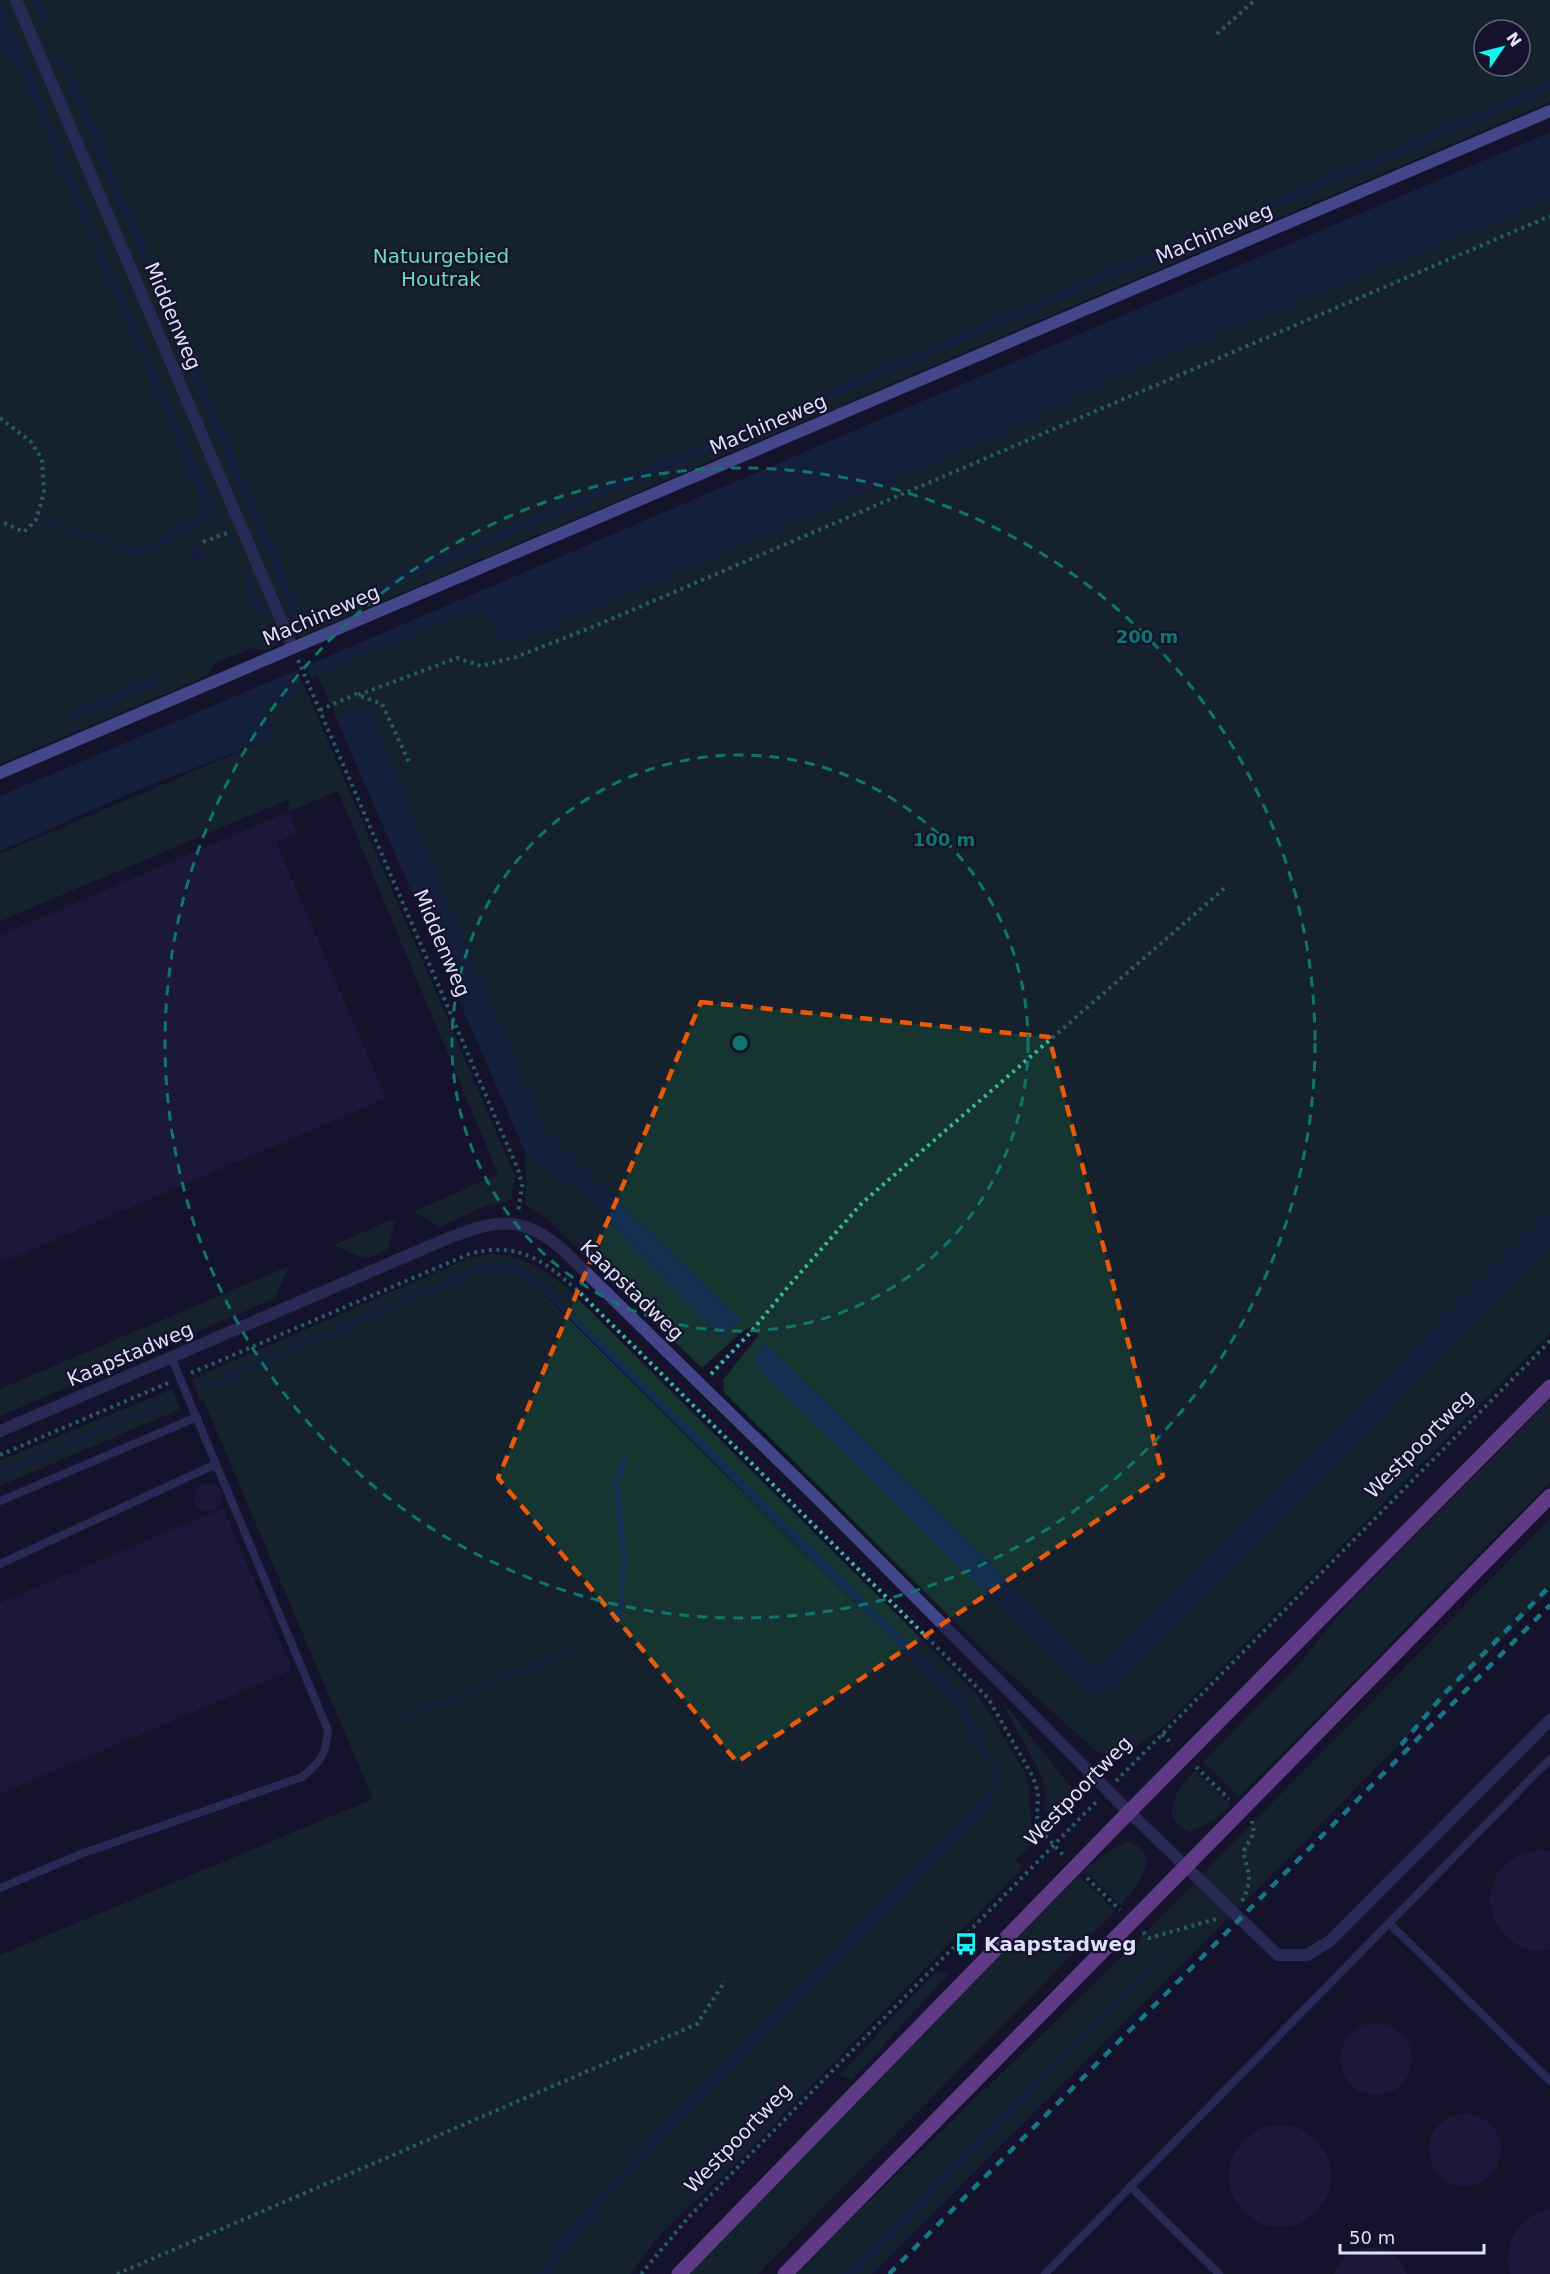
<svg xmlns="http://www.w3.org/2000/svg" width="1550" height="2274" viewBox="0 0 1550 2274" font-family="'DejaVu Sans',sans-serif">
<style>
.green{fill:#163531;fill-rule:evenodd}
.water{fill:#132f4f}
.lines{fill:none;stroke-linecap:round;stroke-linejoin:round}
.stream{stroke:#132f4f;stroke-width:6}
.building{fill:#24204b}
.path{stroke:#38b8a3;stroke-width:4;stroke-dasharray:3 4.5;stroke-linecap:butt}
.lane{stroke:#414587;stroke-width:8}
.street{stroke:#414587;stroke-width:12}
.secondary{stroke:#7b85f8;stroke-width:12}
.primary{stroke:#b56cf7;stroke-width:15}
.rail{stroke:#16f2f2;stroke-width:4.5;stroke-dasharray:9 8;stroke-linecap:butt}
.marked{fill:none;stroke:#e8590c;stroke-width:4.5;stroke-dasharray:12 8;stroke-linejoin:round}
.ring{fill:none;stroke:#0f766e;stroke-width:3;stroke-dasharray:10 8}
.labels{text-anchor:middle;stroke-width:4.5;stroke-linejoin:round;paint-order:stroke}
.street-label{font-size:20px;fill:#dfdffd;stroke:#15132b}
.park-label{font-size:20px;fill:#6ddbb4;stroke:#15132b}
.poi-label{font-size:20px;font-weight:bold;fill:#dfdffd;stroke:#15132b;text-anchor:start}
.centre{fill:#0f766e;stroke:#15132b;stroke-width:3}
.ring-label{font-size:18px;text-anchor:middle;font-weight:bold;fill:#0f766e;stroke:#15132b;stroke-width:4.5;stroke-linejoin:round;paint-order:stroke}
</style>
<rect width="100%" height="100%" fill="#15132b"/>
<!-- green -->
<g class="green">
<polygon points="0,0 10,0 275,620 280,636 277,645 264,651 253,648 215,663 207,676 0,764"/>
<path d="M22,0H1550V102L302,636H297L291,630ZM1484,30H1520V66H1484Z"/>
<polygon points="1550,200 1550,1209 1098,1668 774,1351 763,1345 757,1353 1100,1695 1550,1245 1550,1333 1164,1726 1126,1754 1109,1752 1108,1756 1095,1750 978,1645 724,1392 723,1380 758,1336 750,1327 738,1335 702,1368 544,1216 526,1205 526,1154 580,1193 722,1337 741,1319 545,1131 422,839 371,712 344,713 339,725 318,675 469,611 481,614 508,644 529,636 1011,429 1149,362"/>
<polygon points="302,681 515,1176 511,1200 485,1206 440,1227 413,1212 498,1174 338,791 288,812 289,799 0,921 0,854 274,737 265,709 292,697"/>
<polygon points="396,1218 388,1249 365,1259 334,1245"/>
<path d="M490,1254C522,1255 544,1269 568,1289L964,1681L984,1704L1024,1771L1029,1786L1031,1824L1040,1838L1016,1860L1023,1867C931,1962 839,2057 747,2152C708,2193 661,2225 631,2274H552C605,2189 681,2122 752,2051C832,1970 911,1888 989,1806L999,1786L993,1773L994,1785L980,1801L625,2165L568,2230L539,2274H0V1955L373,1799L203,1399L200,1400L192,1379L467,1259ZM531,1282L542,1283L958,1691L992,1769L955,1702Z"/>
<polygon points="289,1266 275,1298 0,1416 0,1389"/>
<polygon points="172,1389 180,1409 0,1486 0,1461"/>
<polygon points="1550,1399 1550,1482 1239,1797 1203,1762 1294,1670 1350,1602"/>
<polygon points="1550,1519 1550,1591 1250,1896 872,2274 796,2274 826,2242 1105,1974"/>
<polygon points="999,1697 1075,1792 1071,1794 1075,1805 1058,1822 1044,1808 1045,1790 1042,1776"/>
<path d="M1195,1770L1231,1805L1213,1821L1190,1832C1155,1818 1178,1789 1195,1770Z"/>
<path d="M1126,1842C1167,1850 1136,1889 1120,1905L1084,1870L1106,1853Z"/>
<polygon points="1079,1875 1115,1911 758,2274 687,2274"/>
<polygon points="935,1972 949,1973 852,2080 840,2075"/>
</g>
<!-- water -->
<g class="water">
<polygon points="0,0 32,71 40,97 106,257 214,504 240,556 240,560 215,513 148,554 138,557 38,523 40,518 142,549 205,510 21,74 0,50"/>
<polygon points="31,0 39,0 49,25 44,28"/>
<polygon points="63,54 301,611 306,614 1550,81 1550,90 301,625 295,620 57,58"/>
<polygon points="1550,132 1550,200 1149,362 1011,429 529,636 508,644 481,614 469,611 311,678 306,666"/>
<polygon points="297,670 302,681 292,697 265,709 274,737 138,790 0,851 0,796"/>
<polygon points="159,673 156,685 73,721 66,712"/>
<polygon points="366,707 371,711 422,839 545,1131 741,1319 722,1337 580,1193 526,1154 339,725 344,713"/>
<polygon points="1550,1209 1550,1247 1116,1686 1100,1695 1079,1685 753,1364 757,1353 764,1344 774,1351 1098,1668"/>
<path d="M511,1260L513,1261V1264L530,1272L539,1280L958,1691L997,1771L1000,1786L989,1806C911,1888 832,1970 752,2051C681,2122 605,2189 552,2274H539L568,2230L625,2165L994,1785L993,1773L955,1702L550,1299C528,1279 508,1265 478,1273L206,1389L203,1384L482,1264L510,1263Z"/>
<polygon points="164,1400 166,1405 0,1477 0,1470"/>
<polygon points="1161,1956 1162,1958 1158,1964 1019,2109 855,2274 844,2274"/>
</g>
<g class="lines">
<!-- stream -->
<g class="stream">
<polyline points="246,575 261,612"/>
<polyline points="612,1626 619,1618 624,1560 616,1482 625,1459"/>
<polyline points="396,1721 574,1649"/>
</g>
</g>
<!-- building -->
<g class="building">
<polygon points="200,546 205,558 195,562 190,550"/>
<polygon points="288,812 297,833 276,842 386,1098 0,1263 0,935"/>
<circle cx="208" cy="1497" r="14"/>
<polygon points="223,1508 292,1670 0,1794 0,1603"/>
<polygon points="1540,1850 1550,1851 1550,1949 1536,1951 1519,1946 1505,1936 1493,1917 1490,1900 1491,1890 1497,1874 1509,1861 1523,1853"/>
<circle cx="1376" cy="2059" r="36"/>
<circle cx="1465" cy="2150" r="36"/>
<circle cx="1280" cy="2176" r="51"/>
<polygon points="1550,2209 1550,2274 1510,2274 1508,2258 1510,2243 1518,2228 1533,2215"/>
<polygon points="1364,2248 1377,2248 1390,2252 1401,2262 1407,2274 1334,2274 1344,2258 1352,2252"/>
</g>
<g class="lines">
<!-- path -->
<g class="path">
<polyline points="1217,34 1255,0"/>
<polyline points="0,418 30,441 42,459 44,493 36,520 24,532 0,521"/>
<polyline points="203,542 227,533"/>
<polyline points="298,660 519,1172 522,1186 518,1212"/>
<polyline points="358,695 457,658 481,666 516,657 595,626 1550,216"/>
<polyline points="320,710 356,694 382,704 410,764"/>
<path d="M191,1373L469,1254C517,1241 542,1259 577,1290L988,1698L1033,1777L1038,1792L1037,1824L1041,1831L1064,1856"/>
<polyline points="711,1374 751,1332 787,1288 862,1203 1226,887"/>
<polyline points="0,1455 168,1383"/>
<polyline points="1162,1734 1173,1745"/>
<polyline points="1196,1767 1229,1799"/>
<polyline points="1116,1781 1550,1341"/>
<polyline points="1087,1878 1120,1910"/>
<path d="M1242,1901C1253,1880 1249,1874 1243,1852L1254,1833L1252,1821"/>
<polyline points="1143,1932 1149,1938 1220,1918"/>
<polyline points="117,2274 697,2024 725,1981"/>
<polyline points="641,2274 687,2219 1098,1800"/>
</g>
<!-- lane -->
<g class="lane">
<polyline points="0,1501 197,1417"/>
<polyline points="0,1564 216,1464"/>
<path d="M0,1888L81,1854L302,1777C321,1762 326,1754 328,1730L171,1357"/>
<polyline points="1390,1924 1550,2081"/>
<polyline points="1130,2186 1219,2274"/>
<polyline points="1045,2274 1550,1759"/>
</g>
<!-- street -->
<g class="street">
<polyline points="16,0 293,648"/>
<path d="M0,1431L439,1242C490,1222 517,1210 563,1250L824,1505L1129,1812L1278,1955H1307L1330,1941L1550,1720"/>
</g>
<!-- secondary -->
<polyline class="secondary" points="0,773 1550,111"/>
<!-- primary -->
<g class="primary">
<polyline points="679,2274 1129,1812 1550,1387"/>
<polyline points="785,2274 1550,1496"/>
</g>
<!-- rail -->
<g class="rail">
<polyline points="1401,1745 1445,1693 1550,1586"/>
<polyline points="889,2274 1550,1605"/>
</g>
</g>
<!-- marked area -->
<path d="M0 0H1550V2274H0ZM701,1002L1049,1037L1163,1476L737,1762L498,1478Z" fill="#15132b" fill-opacity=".55" fill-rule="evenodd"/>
<path class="marked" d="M701,1002L1049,1037L1163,1476L737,1762L498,1478Z"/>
<!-- distance rings -->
<g class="ring">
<circle cx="740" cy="1043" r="288"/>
<circle cx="740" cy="1043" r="575"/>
</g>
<!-- icons -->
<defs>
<g id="bus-bare" transform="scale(1.8)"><path d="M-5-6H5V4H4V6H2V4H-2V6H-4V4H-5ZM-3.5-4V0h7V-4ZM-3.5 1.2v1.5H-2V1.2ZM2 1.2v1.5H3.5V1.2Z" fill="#16f2f2" stroke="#15132b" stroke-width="2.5" paint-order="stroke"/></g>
</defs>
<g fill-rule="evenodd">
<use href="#bus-bare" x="966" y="1944"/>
</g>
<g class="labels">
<!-- street labels -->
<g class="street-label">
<text transform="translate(1214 233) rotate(-23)" y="7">Machineweg</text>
<text transform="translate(173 316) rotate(67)" y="7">Middenweg</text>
<text transform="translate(768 424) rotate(-23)" y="7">Machineweg</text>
<text transform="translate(321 615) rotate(-23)" y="7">Machineweg</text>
<text transform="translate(442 943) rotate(67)" y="7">Middenweg</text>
<text transform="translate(632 1290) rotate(44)" y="7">Kaapstadweg</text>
<text transform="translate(130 1354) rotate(-23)" y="7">Kaapstadweg</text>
<text transform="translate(1419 1444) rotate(-45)" y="7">Westpoortweg</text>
<text transform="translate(1078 1791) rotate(-46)" y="7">Westpoortweg</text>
<text transform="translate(738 2138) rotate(-46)" y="7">Westpoortweg</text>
</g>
<!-- park labels -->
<g class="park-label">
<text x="441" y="263">Natuurgebied<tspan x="441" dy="23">Houtrak</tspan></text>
</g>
<!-- poi labels -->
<g class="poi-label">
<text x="984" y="1951">Kaapstadweg</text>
</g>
</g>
<circle cx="740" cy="1043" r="9" class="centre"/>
<g class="ring-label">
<text x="1147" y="643">200 m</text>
<text x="944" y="846">100 m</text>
</g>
<!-- north arrow -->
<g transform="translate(1502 48) rotate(55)"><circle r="28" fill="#15132b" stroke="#66657f" stroke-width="1.5"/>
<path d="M0-4.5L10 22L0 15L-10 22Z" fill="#16f2f2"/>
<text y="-9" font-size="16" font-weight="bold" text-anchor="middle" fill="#dfdffd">N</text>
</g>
<!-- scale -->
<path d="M1340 2244v9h144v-9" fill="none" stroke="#dfdffd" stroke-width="3"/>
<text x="1349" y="2244" font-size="18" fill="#dfdffd" stroke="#15132b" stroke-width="4.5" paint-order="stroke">50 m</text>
</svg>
